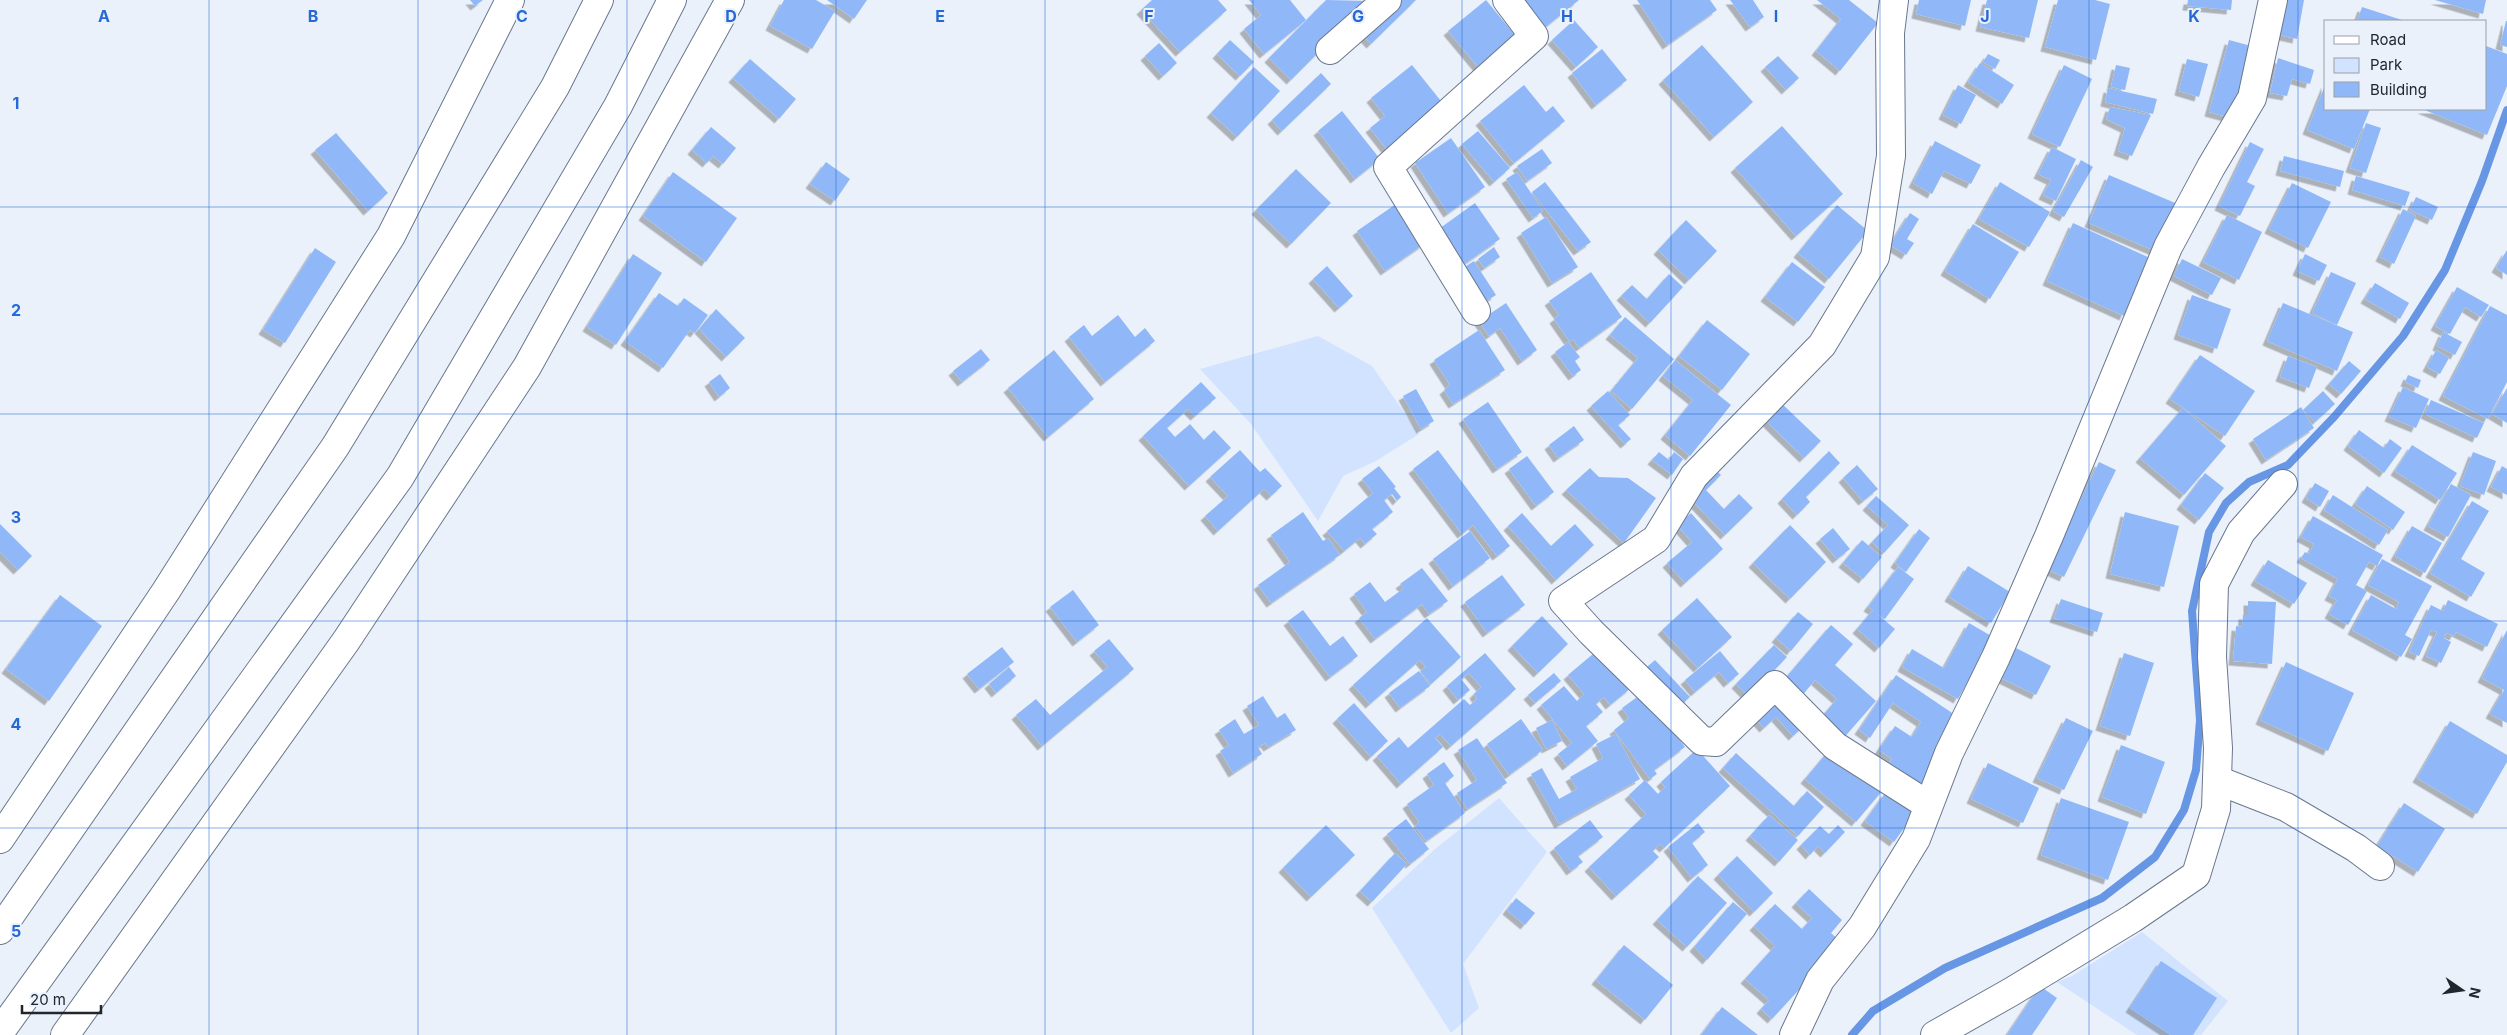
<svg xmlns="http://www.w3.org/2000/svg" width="2507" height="1035" viewBox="0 0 2507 1035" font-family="Inter,sans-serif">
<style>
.green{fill:#d2e3ff}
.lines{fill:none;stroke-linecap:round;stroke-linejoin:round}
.stream{stroke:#6796e4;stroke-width:8}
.building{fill:#90b8f8;filter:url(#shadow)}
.street-casing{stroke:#6a778d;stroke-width:30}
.secondary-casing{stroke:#6a778d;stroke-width:30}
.street{stroke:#fff;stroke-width:28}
.secondary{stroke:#fff;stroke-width:28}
.grid{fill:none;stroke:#2669d6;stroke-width:1;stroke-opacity:0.55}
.grid-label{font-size:16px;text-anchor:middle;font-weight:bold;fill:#2669d6;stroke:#eaf1fb;stroke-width:4;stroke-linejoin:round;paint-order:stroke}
</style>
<defs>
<filter id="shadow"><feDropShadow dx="-4.5" dy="4.5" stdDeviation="0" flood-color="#0004"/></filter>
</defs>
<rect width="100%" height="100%" fill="#eaf1fb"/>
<!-- green -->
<g class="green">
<polygon points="1318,336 1372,366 1419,434 1376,461 1343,476 1318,521 1251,424 1200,369"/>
<polygon points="1499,798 1547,852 1463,964 1479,1008 1451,1033 1372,908 1435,849"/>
<polygon points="2142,932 2228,1001 2201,1035 2137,1035 2057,982 2072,976"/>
</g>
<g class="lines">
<!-- stream -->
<polyline class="stream" points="1852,1035 1873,1011 1945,968 2102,898 2155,857 2184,810 2196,770 2200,720 2192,611 2209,532 2226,503 2249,482 2288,465 2334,417 2403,336 2445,270 2482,181 2507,110"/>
</g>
<!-- building -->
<g class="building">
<polygon points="470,0 483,0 475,6"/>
<polygon points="784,0 816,0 835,11 812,49 770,26"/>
<polygon points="827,0 867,0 854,19"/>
<polygon points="1152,0 1218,0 1227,10 1180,52 1141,10"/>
<polygon points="1249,0 1290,0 1306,20 1264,54 1244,29 1261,15"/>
<polygon points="1326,0 1370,1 1291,80 1269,58"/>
<polygon points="1389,0 1416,0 1371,44 1358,30"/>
<polygon points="1486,0 1520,41 1483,73 1448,31"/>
<polygon points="1517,0 1579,0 1542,30"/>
<polygon points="1637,0 1710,0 1717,10 1667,45"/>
<polygon points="1730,0 1753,0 1764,17 1750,27"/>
<polygon points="1817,0 1849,0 1878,23 1840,71 1816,51 1841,19"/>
<polygon points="1919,0 1971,0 1965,26 1916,14"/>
<polygon points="1987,0 2038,0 2029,38 1980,27"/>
<polygon points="2058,0 2095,0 2110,4 2096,60 2045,47"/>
<polygon points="2188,0 2232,0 2231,10 2187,6"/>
<polygon points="2281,0 2304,0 2297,39 2274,34"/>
<polygon points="2435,0 2486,0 2483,14"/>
<polygon points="2362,7 2405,21 2357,21"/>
<polygon points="1574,20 1598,47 1576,67 1552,40"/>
<polygon points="2506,21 2507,21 2507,47 2500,45"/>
<polygon points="1230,40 1254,62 1240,76 1217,54"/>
<polygon points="2229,40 2255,47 2235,119 2209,112"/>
<polygon points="1159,43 1177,63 1163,76 1145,56"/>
<polygon points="1702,45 1753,102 1714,137 1663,80"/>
<polygon points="2486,46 2507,54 2507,86 2487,135 2422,109 2486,109"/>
<polygon points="1602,49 1627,80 1596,105 1572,73"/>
<polygon points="1988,54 2000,60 1995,69 1983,62"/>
<polygon points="1778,56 1799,78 1786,90 1765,67"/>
<polygon points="2278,58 2314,70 2310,84 2292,79 2287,96 2270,93"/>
<polygon points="750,59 796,99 779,119 733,78"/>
<polygon points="2187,59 2208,64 2199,97 2179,91"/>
<polygon points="1980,63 2014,85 2002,104 1968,82"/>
<polygon points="1412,65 1445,106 1388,151 1370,128 1385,116 1371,98"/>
<polygon points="2064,65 2092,79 2060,147 2032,134"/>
<polygon points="2116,65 2130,68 2125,90 2111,87"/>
<polygon points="1254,67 1280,91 1237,137 1211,113"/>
<polygon points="1321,73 1331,84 1282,131 1272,120"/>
<polygon points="2326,83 2326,109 2370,109 2354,149 2307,130"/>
<polygon points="1524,85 1546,112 1553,106 1565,121 1514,163 1480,121"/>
<polygon points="1958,85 1976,95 1961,124 1943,115"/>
<polygon points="2108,88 2157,99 2153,114 2105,102"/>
<polygon points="2110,107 2151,115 2132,156 2118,151 2125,128 2106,119"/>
<polygon points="1342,111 1380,159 1355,179 1318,131"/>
<polygon points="2366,123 2381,128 2366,173 2350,168"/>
<polygon points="1782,126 1843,194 1796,236 1735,168"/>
<polygon points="711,127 736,148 723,164 713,156 707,163 692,150"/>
<polygon points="1478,131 1510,168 1494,182 1462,144"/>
<polygon points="336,133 388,193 368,211 315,150"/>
<polygon points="1451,138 1485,187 1448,213 1415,163"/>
<polygon points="1935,141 1981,165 1971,184 1944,171 1932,194 1913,183"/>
<polygon points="2250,142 2264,149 2247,182 2255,186 2240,216 2219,206"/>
<polygon points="2052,147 2076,159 2056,201 2043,195 2051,180 2038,174"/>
<polygon points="1542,149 1552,163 1527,181 1517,166"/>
<polygon points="2284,156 2344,171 2340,187 2280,171"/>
<polygon points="2081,160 2093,167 2064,217 2053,211"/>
<polygon points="826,162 850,179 835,201 810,184"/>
<polygon points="1296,169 1331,203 1291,244 1256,210"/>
<polygon points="673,172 737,218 706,262 643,216"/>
<polygon points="1517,172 1543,211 1533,218 1506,179"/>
<polygon points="2109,175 2180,205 2160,253 2089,223"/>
<polygon points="2356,176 2410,192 2405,206 2352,190"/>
<polygon points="1545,182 1591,242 1578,251 1532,192"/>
<polygon points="2000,182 2050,212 2029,247 1979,219"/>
<polygon points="2292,183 2331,202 2308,248 2269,229"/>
<polygon points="2416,197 2438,207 2432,220 2410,210"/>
<polygon points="1475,203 1500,239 1460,267 1436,231"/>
<polygon points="1396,204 1424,244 1385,271 1357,231"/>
<polygon points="1837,205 1868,231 1829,279 1798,253"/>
<polygon points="2403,209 2416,216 2394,264 2380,257"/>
<polygon points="1910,213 1919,219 1907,239 1914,243 1906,255 1890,245"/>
<polygon points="2227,215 2262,232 2239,280 2203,262"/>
<polygon points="1546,217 1578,267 1552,283 1521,233"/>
<polygon points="1686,220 1717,251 1689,280 1658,250"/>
<polygon points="2073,223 2150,258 2124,316 2047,281"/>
<polygon points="1973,224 2019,252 1990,299 1945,271"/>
<polygon points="1494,247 1500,257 1484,268 1478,259"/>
<polygon points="315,248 336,262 285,343 263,330"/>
<polygon points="2507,250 2507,275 2496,268"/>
<polygon points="633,254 662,273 616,345 587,327"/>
<polygon points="2305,254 2327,265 2319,281 2297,271"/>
<polygon points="2182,259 2221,278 2212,295 2174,276"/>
<polygon points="1474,261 1496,295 1482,304 1460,270"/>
<polygon points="1792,262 1825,287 1798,322 1765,297"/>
<polygon points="1327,266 1353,296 1339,308 1313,279"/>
<polygon points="1591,272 1622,317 1579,348 1573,339 1570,342 1554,319 1559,315 1549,301"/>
<polygon points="2331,272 2356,283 2337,325 2312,313"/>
<polygon points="1669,274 1683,287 1650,323 1621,296 1632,285 1647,299"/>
<polygon points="2375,283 2409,303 2400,319 2365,299"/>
<polygon points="2457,287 2489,305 2481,317 2465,307 2450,334 2435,326"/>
<polygon points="659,293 678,306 684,298 708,315 695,333 690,330 663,368 625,341"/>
<polygon points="2192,295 2231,309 2217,349 2178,335"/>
<polygon points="1506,303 1537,350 1522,361 1500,328 1489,336 1479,321"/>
<polygon points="2283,303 2353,332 2337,371 2267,341"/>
<polygon points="2490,306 2507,315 2507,382 2488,419 2443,396"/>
<polygon points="716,309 745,338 726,357 699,329"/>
<polygon points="1118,315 1135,337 1145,328 1155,341 1105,382 1069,337 1084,325 1092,336"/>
<polygon points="1625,317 1674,359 1632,409 1611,391 1638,358 1610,335"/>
<polygon points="1707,320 1750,354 1722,390 1679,356"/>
<polygon points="1479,330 1505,370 1453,404 1444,390 1450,385 1434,360"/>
<polygon points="2443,332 2462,342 2455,355 2437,346"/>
<polygon points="1568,342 1580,357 1575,361 1581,370 1573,376 1555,352"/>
<polygon points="981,349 990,360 962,382 953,371"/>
<polygon points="1054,350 1094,399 1048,437 1008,388"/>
<polygon points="2436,350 2449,358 2440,374 2427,367"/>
<polygon points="2200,355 2255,391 2225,436 2170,399"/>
<polygon points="2288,356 2317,367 2309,388 2280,377"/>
<polygon points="1675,360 1731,405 1690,456 1665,435 1693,400 1663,376"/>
<polygon points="2349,361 2361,371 2341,394 2329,384"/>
<polygon points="720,374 730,388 719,397 709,382"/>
<polygon points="2408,375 2421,380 2418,388 2405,382"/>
<polygon points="1201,382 1216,398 1195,416 1188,409 1167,428 1175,437 1190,424 1204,440 1214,430 1231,448 1189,486 1143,436"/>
<polygon points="2403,387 2429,399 2416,428 2389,417"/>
<polygon points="2507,388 2507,423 2492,414"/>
<polygon points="1416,389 1434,421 1421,429 1403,396"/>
<polygon points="1608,391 1630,415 1618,425 1631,439 1625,444 1591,406"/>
<polygon points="2323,391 2335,404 2315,422 2303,410"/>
<polygon points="1776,398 1821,441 1804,458 1760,415"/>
<polygon points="2431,400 2484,423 2477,438 2425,414"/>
<polygon points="1488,402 1522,452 1497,469 1463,419"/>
<polygon points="2301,407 2314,428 2266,460 2253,439"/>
<polygon points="2183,408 2226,446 2184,495 2140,458"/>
<polygon points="1574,426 1584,440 1558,458 1549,445"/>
<polygon points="2359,430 2384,448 2390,439 2402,448 2384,473 2348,446"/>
<polygon points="2412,445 2457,473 2440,500 2395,471"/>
<polygon points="1240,450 1260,472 1265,468 1282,486 1271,496 1264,489 1218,531 1205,516 1228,496 1210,477"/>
<polygon points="1438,450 1510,546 1497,556 1473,525 1462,534 1413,469"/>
<polygon points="1829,451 1840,463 1806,497 1810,502 1797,515 1782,499"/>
<polygon points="1659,452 1669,460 1674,452 1683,459 1672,475 1652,460"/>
<polygon points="2473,452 2496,461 2484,495 2460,486"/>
<polygon points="1527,456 1554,492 1536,506 1509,469"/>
<polygon points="2099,462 2116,470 2064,577 2047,569"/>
<polygon points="1857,465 1878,489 1863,501 1843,478"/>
<polygon points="1379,466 1396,487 1394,488 1401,497 1397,501 1392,494 1384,500 1393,512 1372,529 1377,534 1365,544 1360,538 1344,551 1327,531 1373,493 1362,479"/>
<polygon points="1712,466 1721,475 1706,490 1724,509 1739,494 1753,508 1725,535 1685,493"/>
<polygon points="2502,466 2507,469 2507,495 2491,487"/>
<polygon points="1590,468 1599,477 1628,478 1656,498 1624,543 1566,490"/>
<polygon points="2205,473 2224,488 2199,520 2181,505"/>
<polygon points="2315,483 2329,491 2320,507 2306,498"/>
<polygon points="2451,484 2471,495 2448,537 2428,526"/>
<polygon points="2367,486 2405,512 2393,530 2355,504"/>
<polygon points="2333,495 2388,530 2379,545 2324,510"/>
<polygon points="1876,496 1909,525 1884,553 1872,542 1888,525 1867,506"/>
<polygon points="2472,501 2489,511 2461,559 2485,573 2471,597 2430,573"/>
<polygon points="1303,512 1323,541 1328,538 1340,555 1271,603 1258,585 1290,562 1271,535"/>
<polygon points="2125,512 2179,526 2164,587 2110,574"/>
<polygon points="1522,513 1551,546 1575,524 1594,545 1556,580 1508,526"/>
<polygon points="1691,513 1723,549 1685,583 1667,563 1692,542 1677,525"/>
<polygon points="2313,516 2383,555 2377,566 2369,562 2356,585 2367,591 2348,625 2329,614 2337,600 2329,596 2338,579 2301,558 2305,552 2309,554 2314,544 2301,537"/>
<polygon points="0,524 32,556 18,570 0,552"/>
<polygon points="1790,525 1826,562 1790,599 1753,563"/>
<polygon points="2412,526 2442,543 2425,573 2395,556"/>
<polygon points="1833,528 1850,549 1837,559 1820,539"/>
<polygon points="1919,529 1930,538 1906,572 1895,563"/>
<polygon points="1470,531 1490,558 1453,586 1433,559"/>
<polygon points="1862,540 1882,557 1863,579 1843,563"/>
<polygon points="2382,559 2432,586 2405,635 2412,639 2401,657 2352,630 2371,595 2396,609 2399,602 2368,585"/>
<polygon points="2268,560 2307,583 2294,604 2255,581"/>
<polygon points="1968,566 2010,592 1991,623 1949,597"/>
<polygon points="1898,567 1914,579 1885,619 1876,613 1895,629 1879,648 1857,629 1873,610 1868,607"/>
<polygon points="1422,568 1448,601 1429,614 1422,604 1375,639 1359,618 1367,612 1354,594 1370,582 1385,602 1404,588 1400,584"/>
<polygon points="1502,575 1525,605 1487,633 1465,602"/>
<polygon points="1073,590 1099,625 1077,642 1050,607"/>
<polygon points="60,595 102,626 49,701 6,669"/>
<polygon points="1697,598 1732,637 1698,668 1662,630"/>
<polygon points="2061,599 2103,613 2097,632 2054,618"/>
<polygon points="2448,600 2498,624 2487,647 2456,632 2454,636 2446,633 2444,638 2451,642 2441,663 2426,656 2437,632 2431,630 2419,656 2409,652 2431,605 2443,611"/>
<polygon points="2248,601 2276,602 2272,664 2233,661 2236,626 2242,627 2243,615 2248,615"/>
<polygon points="1303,610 1330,646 1343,636 1358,656 1330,677 1288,621"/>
<polygon points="1798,612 1813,624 1791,651 1776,638"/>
<polygon points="1542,616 1568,644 1538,673 1512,646"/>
<polygon points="1427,618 1461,657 1431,684 1420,671 1426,667 1420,660 1370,704 1353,685"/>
<polygon points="1969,623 1993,637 1958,699 1902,667 1912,649 1944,668"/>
<polygon points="1831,625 1853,644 1835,665 1876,701 1841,741 1818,721 1837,699 1815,680 1801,697 1783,681"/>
<polygon points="2507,630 2507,723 2490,714 2504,690 2482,678"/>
<polygon points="1109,639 1134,669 1042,746 1016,715 1036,699 1050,715 1108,667 1094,651"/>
<polygon points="1774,645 1787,657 1749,697 1736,684"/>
<polygon points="1002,647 1014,662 979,689 967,674"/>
<polygon points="2016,648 2051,666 2036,695 2001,678"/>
<polygon points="1599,649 1631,688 1610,705 1604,697 1596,704 1603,712 1586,726 1598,741 1567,766 1558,754 1572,743 1541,705 1564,686 1577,701 1584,694 1568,675"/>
<polygon points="1720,651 1739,674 1728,683 1719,672 1695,692 1685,680"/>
<polygon points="1485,653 1516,689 1451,746 1440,734 1435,738 1443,747 1401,784 1377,756 1399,737 1408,748 1464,699 1470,705 1477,699 1474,694 1481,687 1469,673 1461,679 1470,690 1458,700 1447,686"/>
<polygon points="2124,653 2154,663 2130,736 2100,726"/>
<polygon points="1655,660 1690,697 1676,710 1640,673"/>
<polygon points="2286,662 2354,693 2328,751 2260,720"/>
<polygon points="1009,667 1016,676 996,693 989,684"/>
<polygon points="1419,671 1430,686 1400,708 1389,693"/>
<polygon points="1554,673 1561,681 1535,703 1528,695"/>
<polygon points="1896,675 1961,719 1921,790 1886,767 1892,759 1879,750 1895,726 1912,737 1921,722 1893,703 1870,738 1859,730"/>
<polygon points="1644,692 1685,747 1654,770 1657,774 1650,779 1614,730 1629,718 1622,708"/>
<polygon points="1780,695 1807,723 1793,736 1776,717 1764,728 1755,718"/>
<polygon points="1263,696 1277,718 1285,713 1296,730 1268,747 1265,743 1258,747 1262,754 1233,773 1220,751 1229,745 1219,730 1235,719 1244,734 1259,725 1247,706"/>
<polygon points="1354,703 1388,741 1371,757 1337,719"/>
<polygon points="2066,718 2093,731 2064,790 2037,778"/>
<polygon points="1521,719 1543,750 1509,775 1487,744"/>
<polygon points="1552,720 1562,741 1546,749 1536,728"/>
<polygon points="2450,721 2507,755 2507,762 2477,814 2417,778"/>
<polygon points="1616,734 1640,779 1559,824 1531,774 1542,768 1559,799 1577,789 1570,777 1603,758 1596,744"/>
<polygon points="1477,738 1507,783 1467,809 1457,793 1477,780 1458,750"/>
<polygon points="2121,745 2165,762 2146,814 2102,797"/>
<polygon points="1831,748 1883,790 1856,822 1805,779"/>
<polygon points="1697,749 1730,786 1664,848 1660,844 1653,851 1659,857 1616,896 1589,867 1646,814 1629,795 1645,780 1658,794 1665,787 1661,782"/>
<polygon points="1736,753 1794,806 1807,791 1824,807 1798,836 1723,768"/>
<polygon points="1444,762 1454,776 1445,783 1465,813 1426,841 1415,826 1419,822 1407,804 1434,785 1427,774"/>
<polygon points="1988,763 2039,788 2023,823 1971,799"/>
<polygon points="1886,792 1915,813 1894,842 1865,821"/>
<polygon points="2061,798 2129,822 2108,880 2041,855"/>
<polygon points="2404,803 2445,829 2418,872 2377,846"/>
<polygon points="1769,815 1798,840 1779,862 1750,836"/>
<polygon points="1406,819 1429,849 1410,864 1387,834"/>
<polygon points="1590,820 1603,837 1578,856 1583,862 1571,871 1554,848"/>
<polygon points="1698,823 1705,832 1692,843 1708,865 1692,878 1668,847"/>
<polygon points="1326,825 1355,855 1311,897 1283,868"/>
<polygon points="1838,825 1845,832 1825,853 1818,846 1810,855 1801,845 1820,826 1829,834"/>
<polygon points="1395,853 1407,864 1372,902 1360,891"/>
<polygon points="1737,856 1773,893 1754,912 1718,875"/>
<polygon points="1698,876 1727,903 1687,947 1657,920"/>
<polygon points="1809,889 1842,920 1831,933 1842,943 1772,1019 1761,1009 1769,1000 1745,979 1775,946 1754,926 1775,904 1802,929 1812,918 1796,903"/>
<polygon points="1516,898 1535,913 1525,925 1507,910"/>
<polygon points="1733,902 1747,914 1707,960 1694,947"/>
<polygon points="1624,945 1673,985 1645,1020 1596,980"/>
<polygon points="2161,961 2217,998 2193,1035 2171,1035 2130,1008"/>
<polygon points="2040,986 2057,998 2032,1035 2007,1035"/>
<polygon points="1722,1007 1758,1035 1701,1035"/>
</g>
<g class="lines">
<!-- street casing -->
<g class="street-casing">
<g id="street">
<polyline points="1894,0 1890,33 1891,156 1875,257 1822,345 1694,476 1656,539 1563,601 1591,632 1702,741 1716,742 1775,685 1835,746 1928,805"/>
<polyline points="1330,50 1387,0"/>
<polyline points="1476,311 1388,167 1534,36 1507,0"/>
<polyline points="2217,780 2286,807 2356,848 2380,866"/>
<polyline points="0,839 166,591 391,236 510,0"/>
<polyline points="65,1035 346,641 527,367 730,0"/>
<polyline points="1794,1035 1820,980 1862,927 1916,839 1949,753 1996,657 2049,536 2168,247 2211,167 2252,98 2273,0"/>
<polyline points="1935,1035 2011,992 2133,918 2196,875 2216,809 2218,748 2212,657 2214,584 2241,532 2283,484"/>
</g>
</g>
<!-- secondary casing -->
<g class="secondary-casing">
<g id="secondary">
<polyline points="0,930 335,447 555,87 599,0"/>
<polyline points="0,1032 400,477 618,106 672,0"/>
</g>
</g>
<!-- street -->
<use href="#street" class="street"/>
<!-- secondary -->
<use href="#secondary" class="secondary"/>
</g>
<!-- grid -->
<path class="grid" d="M209,0V1035M418,0V1035M627,0V1035M836,0V1035M1045,0V1035M1253,0V1035M1462,0V1035M1671,0V1035M1880,0V1035M2089,0V1035M2298,0V1035M0,207H2507M0,414H2507M0,621H2507M0,828H2507"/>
<g class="grid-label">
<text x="104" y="22">A</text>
<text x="313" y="22">B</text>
<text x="522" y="22">C</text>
<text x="731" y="22">D</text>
<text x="940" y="22">E</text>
<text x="1149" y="22">F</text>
<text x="1358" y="22">G</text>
<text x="1567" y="22">H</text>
<text x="1776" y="22">I</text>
<text x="1985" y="22">J</text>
<text x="2194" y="22">K</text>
<text x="16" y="109">1</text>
<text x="16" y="316">2</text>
<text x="16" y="523">3</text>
<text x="16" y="730">4</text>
<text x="16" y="937">5</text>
</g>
<!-- legend -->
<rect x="2324" y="20" width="162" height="90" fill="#eaf1fb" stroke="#9aa0a9"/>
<rect x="2334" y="36" width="25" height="8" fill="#ffffff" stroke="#9aa0a9"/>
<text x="2370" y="45" font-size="15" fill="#21262f">Road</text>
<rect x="2334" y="58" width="25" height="15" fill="#d2e3ff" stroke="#9aa0a9"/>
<text x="2370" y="70" font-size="15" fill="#21262f">Park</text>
<rect x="2334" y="82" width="25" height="15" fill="#90b8f8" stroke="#9aa0a9"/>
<text x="2370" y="95" font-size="15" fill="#21262f">Building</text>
<!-- north arrow -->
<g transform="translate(2462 990) rotate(103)" stroke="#eaf1fb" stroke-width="4" paint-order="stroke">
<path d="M0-4L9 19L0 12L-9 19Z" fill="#21262f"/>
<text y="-8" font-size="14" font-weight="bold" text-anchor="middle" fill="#21262f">N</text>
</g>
<!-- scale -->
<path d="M22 1005v8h79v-8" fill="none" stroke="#21262f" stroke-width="2.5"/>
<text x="30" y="1005" font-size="15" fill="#21262f" stroke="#eaf1fb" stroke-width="4" paint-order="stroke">20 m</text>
</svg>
